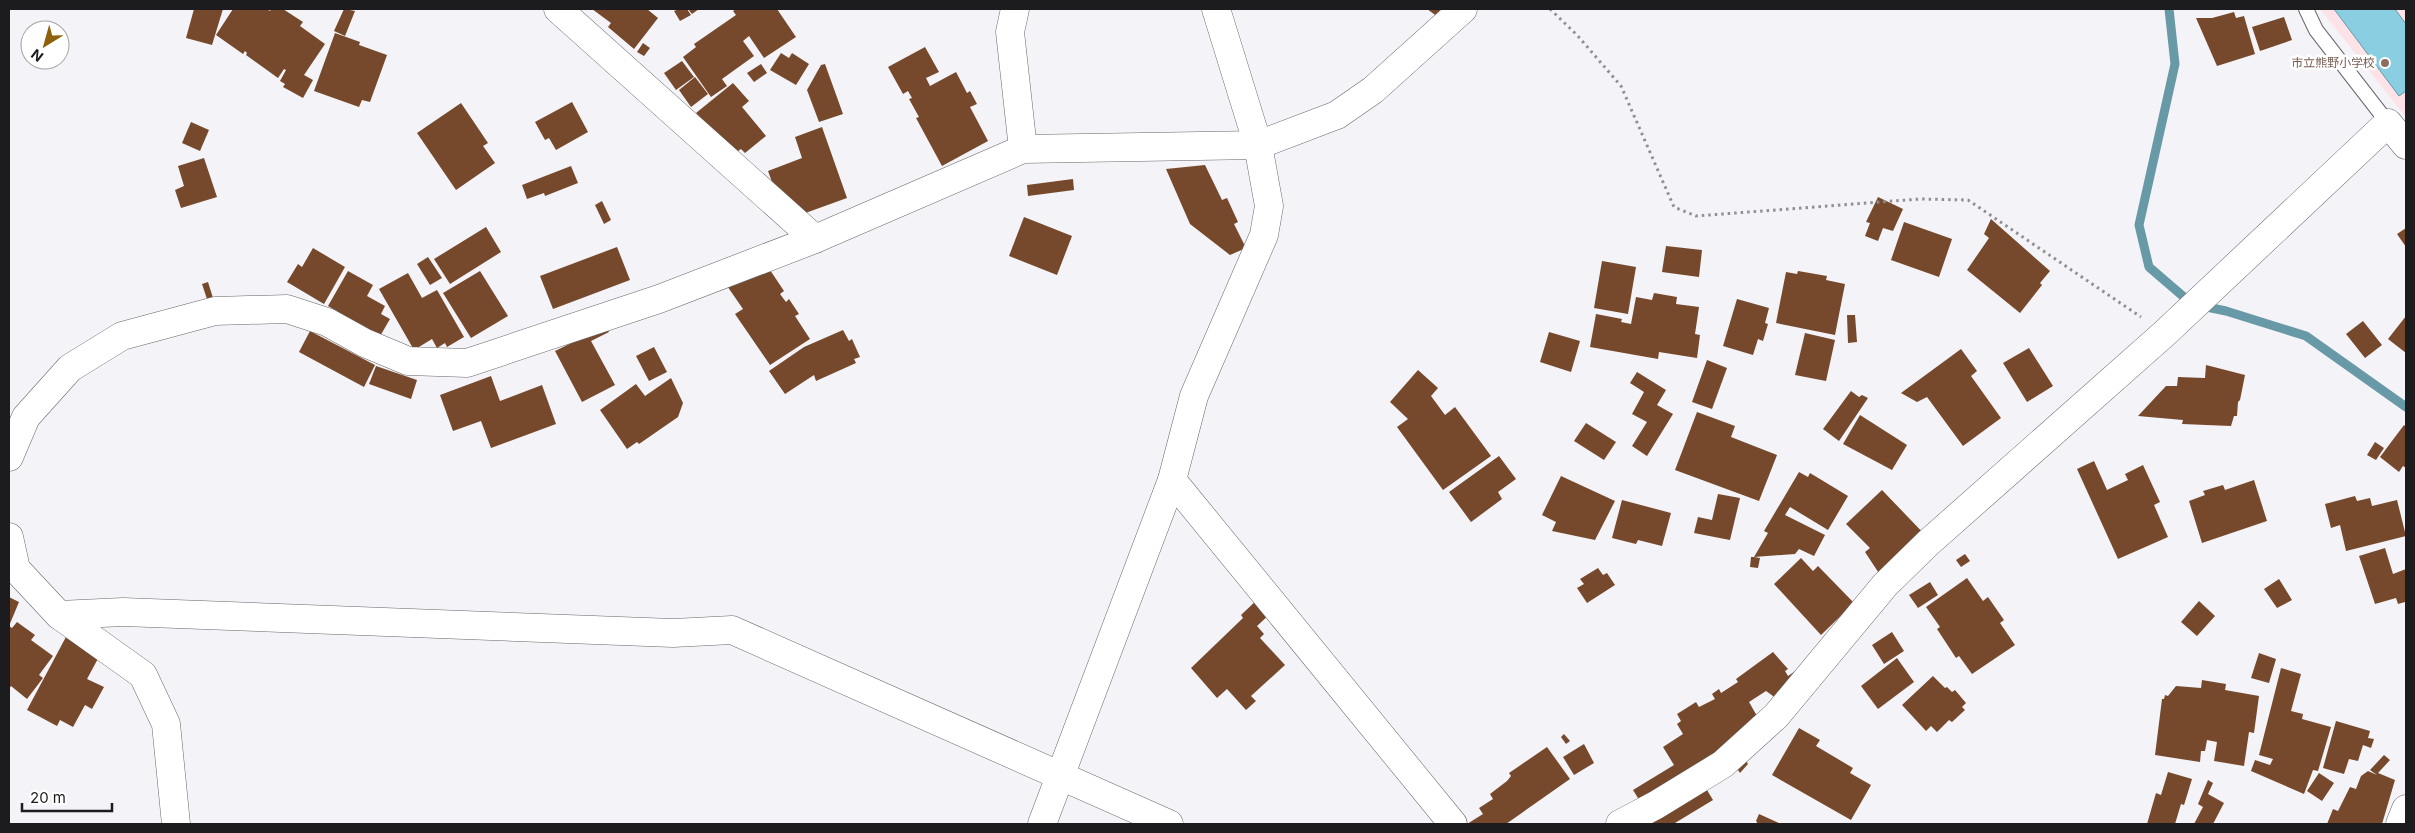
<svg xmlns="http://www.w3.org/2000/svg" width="2415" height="833" viewBox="0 0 2415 833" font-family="Inter,'Noto Sans JP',sans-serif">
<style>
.education{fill:#fde2e7}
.water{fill:#89cfe1;stroke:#6899a6}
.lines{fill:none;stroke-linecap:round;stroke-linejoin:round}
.stream{stroke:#6899a6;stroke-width:9}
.building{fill:#76492c}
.lane-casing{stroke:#68676b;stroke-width:16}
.street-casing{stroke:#68676b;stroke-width:29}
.primary-casing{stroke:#68676b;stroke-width:29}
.path{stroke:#908f92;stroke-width:3;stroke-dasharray:2.5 4;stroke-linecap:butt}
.lane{stroke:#fff;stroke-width:14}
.street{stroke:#fff;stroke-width:28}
.primary{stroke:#fff;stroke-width:28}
.education-dot{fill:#8d6e63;stroke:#fff;stroke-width:2}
.labels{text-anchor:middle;stroke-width:5;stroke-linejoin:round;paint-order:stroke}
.education-label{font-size:12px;fill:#785e54;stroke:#fff;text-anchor:end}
</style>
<rect width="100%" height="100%" fill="#f4f3f7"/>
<!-- education -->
<polygon class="education" points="2321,9 2406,9 2406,117 2321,10"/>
<!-- water -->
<polygon class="water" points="2334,9 2395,9 2406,24 2406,91 2399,96"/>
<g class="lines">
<!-- stream -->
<polyline class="stream" points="2169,9 2175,64 2139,225 2149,267 2192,304 2226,311 2306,336 2406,407"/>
</g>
<!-- building -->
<g class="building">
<polygon points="194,9 223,9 212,45 186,38"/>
<polygon points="233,9 267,9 270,11 271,9 283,9 303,22 300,26 325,44 304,75 313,80 303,98 283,87 285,84 280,81 286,70 284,69 278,78 246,55 247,53 245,51 243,54 216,35"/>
<polygon points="344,9 355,11 345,36 334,31"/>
<polygon points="592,9 647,9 658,18 634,49 608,27 611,23"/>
<polygon points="679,9 687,9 691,15 680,21 674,11"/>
<polygon points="688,9 699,9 692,14"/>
<polygon points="736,9 777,9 796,37 764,58 749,36 743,41 754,56 722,79 727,86 711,97 683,57 696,47 694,44 736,15 733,11"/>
<polygon points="1427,9 1458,9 1438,17"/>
<polygon points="2234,12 2236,18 2244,16 2255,54 2217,66 2196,18 2212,18"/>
<polygon points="2284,17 2292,40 2260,51 2252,27"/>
<polygon points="335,33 360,42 359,45 387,55 370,102 362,100 359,107 314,91"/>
<polygon points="643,43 650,48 644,56 637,52"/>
<polygon points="925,47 939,72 926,78 930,86 956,72 967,93 970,91 977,104 970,107 988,141 942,166 916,118 919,117 909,99 912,98 908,91 903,94 888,67"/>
<polygon points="781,53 789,58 792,53 809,64 796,85 770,70"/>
<polygon points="682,61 694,77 676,90 664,73"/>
<polygon points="761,64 767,73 754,82 747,73"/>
<polygon points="825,64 843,114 819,122 807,90 821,65"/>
<polygon points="695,77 708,94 691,107 679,90"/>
<polygon points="733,83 749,101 742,107 766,136 745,153 741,149 731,156 696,113"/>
<polygon points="572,102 588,132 556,150 549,138 545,140 535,122"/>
<polygon points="461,103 488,143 483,146 495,163 456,190 417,133"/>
<polygon points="191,122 209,130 200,151 182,143"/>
<polygon points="822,127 847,198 786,220 768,171 802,158 795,137"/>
<polygon points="204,158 217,197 181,208 175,190 184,186 178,166"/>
<polygon points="1205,165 1222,200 1227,198 1238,222 1234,224 1246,248 1230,255 1190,224 1166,169"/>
<polygon points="571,166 578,183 545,196 544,193 527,199 522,185"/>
<polygon points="1073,179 1074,190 1028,196 1027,185"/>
<polygon points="1878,197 1903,209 1893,231 1883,228 1878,241 1865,236 1870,223 1866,222"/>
<polygon points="602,201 611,220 604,224 595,205"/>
<polygon points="1024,217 1072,236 1057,275 1009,256"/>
<polygon points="1991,219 2050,271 2040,283 2042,285 2020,313 1967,270 1989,238 1984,234"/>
<polygon points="1904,222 1952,239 1939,277 1891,260"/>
<polygon points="486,227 501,252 450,284 434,259"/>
<polygon points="2406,228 2406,247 2397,234"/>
<polygon points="1666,246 1702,250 1699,277 1662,272"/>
<polygon points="617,247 630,280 553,309 540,276"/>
<polygon points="313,248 345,267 324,304 287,282 298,264 302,267"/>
<polygon points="428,257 442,278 430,285 417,264"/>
<polygon points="764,261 784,291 780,294 786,302 789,299 799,314 795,316 810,339 770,365 735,314 743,309 723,280"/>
<polygon points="1602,261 1636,267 1628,314 1594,308"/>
<polygon points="348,271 373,285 367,296 385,306 381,314 390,319 379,338 371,331 328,306"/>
<polygon points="480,271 508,316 471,338 443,293"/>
<polygon points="1798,271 1827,276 1826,280 1845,284 1835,335 1776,323 1786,272 1797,274"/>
<polygon points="408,273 422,298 437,290 464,337 447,347 445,343 437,348 432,339 414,350 379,289"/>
<polygon points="208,282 213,298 207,299 202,284"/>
<polygon points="1654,293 1677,297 1676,304 1699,307 1695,334 1700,335 1697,358 1659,352 1658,359 1590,347 1596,314 1622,319 1621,322 1631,324 1636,297 1652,300"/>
<polygon points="1737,299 1769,308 1765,323 1768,324 1763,341 1758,339 1753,355 1723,346"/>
<polygon points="1847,315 1855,315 1857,342 1848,343"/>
<polygon points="2406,316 2406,353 2388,339"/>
<polygon points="2363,321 2382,345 2365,358 2346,334"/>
<polygon points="606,326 609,332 591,341 615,385 582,402 555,351"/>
<polygon points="843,330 849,341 852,339 860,357 854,359 856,363 816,381 814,375 785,394 769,371 804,347"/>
<polygon points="310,331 375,365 364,387 299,352"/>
<polygon points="1549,332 1580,341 1571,372 1540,362"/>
<polygon points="1805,333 1835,340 1826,381 1795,375"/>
<polygon points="654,347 667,372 649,381 636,356"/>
<polygon points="2029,348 2053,386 2027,402 2003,363"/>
<polygon points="1961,349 1977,371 1971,376 2001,418 1963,446 1927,397 1917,402 1901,393"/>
<polygon points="1707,360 1727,368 1712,409 1692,402"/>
<polygon points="2206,365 2245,375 2240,400 2238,402 2237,416 2234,416 2231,426 2182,424 2183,420 2138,416 2166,386 2177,386 2178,377 2205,378"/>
<polygon points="376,366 417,380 411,399 369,384"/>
<polygon points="1418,370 1438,388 1431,396 1445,415 1455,407 1491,456 1443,490 1397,427 1408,419 1390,402"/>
<polygon points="1637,372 1666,390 1657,405 1673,414 1647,456 1632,446 1647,422 1632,414 1644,392 1630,383"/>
<polygon points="491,376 500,401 542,385 556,424 491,448 481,421 453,431 440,395"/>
<polygon points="671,378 683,403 678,417 639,444 637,442 627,449 600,410 636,384 645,396"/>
<polygon points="1851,391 1859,397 1862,395 1868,398 1839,441 1823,429"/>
<polygon points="1697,412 1735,426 1731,437 1777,455 1759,501 1675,470"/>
<polygon points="1860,415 1907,445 1892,470 1843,444"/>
<polygon points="1586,423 1616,442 1604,460 1574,441"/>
<polygon points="2404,425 2406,427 2406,468 2403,466 2399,472 2380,457"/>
<polygon points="2375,442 2384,448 2376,460 2367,455"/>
<polygon points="1499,456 1516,479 1498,492 1502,499 1471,522 1449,492"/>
<polygon points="2094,461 2107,490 2128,480 2125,474 2143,465 2160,502 2154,505 2168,537 2118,559 2077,469"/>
<polygon points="1799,472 1808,477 1810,473 1848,496 1828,530 1790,507 1785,515 1825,535 1814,556 1799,549 1795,554 1754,557 1760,558 1758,568 1750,567 1751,557 1754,557 1768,533 1764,531"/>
<polygon points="1561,476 1615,501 1595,540 1552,531 1556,522 1542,515"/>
<polygon points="2254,480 2267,521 2202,543 2189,501 2205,495 2203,491 2223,485 2225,490"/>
<polygon points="1882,490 1929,539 1888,587 1865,552 1870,548 1846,524"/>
<polygon points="1718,494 1740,498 1730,540 1694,533 1698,517 1712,520"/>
<polygon points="2355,496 2357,501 2370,498 2372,506 2397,500 2406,536 2346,551 2340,525 2331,528 2325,504"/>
<polygon points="1622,500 1671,513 1662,546 1638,540 1636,544 1612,538"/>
<polygon points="2385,548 2393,574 2406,569 2406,605 2405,602 2398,604 2396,598 2375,604 2359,556"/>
<polygon points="1965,554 1970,561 1961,567 1956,560"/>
<polygon points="1801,558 1813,571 1818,566 1854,603 1821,635 1774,584"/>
<polygon points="1598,568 1603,575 1607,573 1615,585 1587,603 1577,588 1584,584 1580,579"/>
<polygon points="1967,578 1983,601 1988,597 2004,620 2000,623 2015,645 1972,674 1959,656 1956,658 1937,629 1940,627 1926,607"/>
<polygon points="2279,579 2292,600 2277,608 2264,589"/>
<polygon points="1930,582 1938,595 1918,608 1909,595"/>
<polygon points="9,597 19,602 9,626 12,628 17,622 35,635 31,640 53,656 39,675 43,678 27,699 11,686 9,689"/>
<polygon points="1259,598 1272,612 1257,626 1264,634 1260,638 1285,665 1251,696 1256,701 1246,710 1227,689 1217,698 1191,668 1243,618 1241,615"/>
<polygon points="2199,601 2215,616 2197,636 2181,622"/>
<polygon points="1892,632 1904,651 1884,664 1872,645"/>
<polygon points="67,635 101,653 87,679 104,687 92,709 85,705 73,727 60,720 57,726 27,710"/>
<polygon points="1773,652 1788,669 1785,671 1788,676 1809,662 1791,709 1766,691 1749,702 1769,737 1746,761 1748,764 1740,773 1738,770 1710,787 1701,780 1713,800 1675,823 1676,824 1654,824 1633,790 1674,765 1663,747 1683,734 1677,724 1681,721 1677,714 1696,702 1699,707 1715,699 1712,694 1719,689 1721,693 1738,682 1736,679"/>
<polygon points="2259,653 2276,659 2269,683 2251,678"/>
<polygon points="1897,658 1914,682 1878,709 1861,686"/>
<polygon points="2281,668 2301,674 2291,711 2303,714 2302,719 2331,727 2318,771 2313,770 2304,794 2251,771 2255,760 2270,765 2273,759 2259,755"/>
<polygon points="1933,676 1945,688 1947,687 1952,692 1955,690 1966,703 1962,707 1965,710 1952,722 1949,720 1937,732 1931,726 1926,731 1902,705"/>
<polygon points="2202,680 2226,684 2225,690 2259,696 2254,733 2249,732 2244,766 2214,761 2217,742 2207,740 2205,751 2201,751 2200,762 2155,755 2162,699 2164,699 2165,695 2168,696 2176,686 2201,688"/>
<polygon points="2336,721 2370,731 2368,738 2374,739 2371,748 2363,745 2358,761 2349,759 2344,774 2323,768"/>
<polygon points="1799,728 1820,740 1816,746 1853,768 1850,773 1871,785 1851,820 1772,775"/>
<polygon points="1564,734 1570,741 1566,744 1561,737"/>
<polygon points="1584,744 1594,763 1574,775 1563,757"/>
<polygon points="1547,747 1570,779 1506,824 1467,824 1483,814 1479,808 1493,799 1490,794 1507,781 1511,776 1509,773"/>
<polygon points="2384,755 2390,760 2378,773 2395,780 2382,824 2327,824 2333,809 2338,811 2350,787 2356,789 2361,776 2368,771 2377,775 2370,770"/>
<polygon points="2168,772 2192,779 2184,805 2181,804 2175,824 2147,824 2156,793 2161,795"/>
<polygon points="2319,773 2334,783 2322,801 2307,791"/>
<polygon points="2208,780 2213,783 2208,794 2224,803 2213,824 2194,824 2203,807 2198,804"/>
<polygon points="1759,814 1781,824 1758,824 1756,821"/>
</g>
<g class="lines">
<!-- lane casing -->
<g class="lane-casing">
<polyline id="lane" points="2306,9 2316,30 2388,123"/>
</g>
<!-- street casing -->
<g class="street-casing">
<g id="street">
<polyline points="558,9 815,239"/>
<polyline points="1015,9 1010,32 1023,149"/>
<polyline points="9,457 26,417 70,368 122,336 215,311 287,309 327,322 365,343 408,361 467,363 659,299 815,239 1023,149 1258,145 1337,115 1373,90 1463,9"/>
<polyline points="1172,480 1453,824"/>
<polyline points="9,537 16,569 59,615 143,675 166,724 176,824"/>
<polyline points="59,615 123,612 673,633 732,630 1169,824"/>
<polyline points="1042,824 1172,480 1194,396 1264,235 1269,206 1258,145 1216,9"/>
<polyline points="1620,824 1656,805 1723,764 1776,716 1885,585 1928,543 2165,333 2388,123 2406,145"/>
</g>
</g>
<!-- primary casing -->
<g class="primary-casing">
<polyline id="primary" points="2400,824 2406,809"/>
</g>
<!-- path -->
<polyline class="path" points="1550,9 1577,35 1621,86 1674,207 1696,216 1920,199 1968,200 2141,317"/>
<!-- lane -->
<use href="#lane" class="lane"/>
<!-- street -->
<use href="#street" class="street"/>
<!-- primary -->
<use href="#primary" class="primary"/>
</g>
<!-- markers -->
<circle class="education-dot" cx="2385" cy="63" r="5"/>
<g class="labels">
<!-- education labels -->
<g class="education-label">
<text x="2375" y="67">市立熊野小学校</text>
</g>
</g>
<!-- border -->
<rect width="2415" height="833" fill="none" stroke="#1c1b1d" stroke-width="20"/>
<!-- north arrow -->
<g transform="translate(45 45) rotate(217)"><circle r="24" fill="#ffffff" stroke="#a4a4a5"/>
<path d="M0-4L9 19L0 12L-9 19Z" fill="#8f600a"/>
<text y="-8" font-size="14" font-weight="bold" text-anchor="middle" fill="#1c1b1d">N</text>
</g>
<!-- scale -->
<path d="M22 803v8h90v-8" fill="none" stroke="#1c1b1d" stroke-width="2.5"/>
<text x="30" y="803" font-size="15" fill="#1c1b1d" stroke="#ffffff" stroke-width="4" paint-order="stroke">20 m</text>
</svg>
